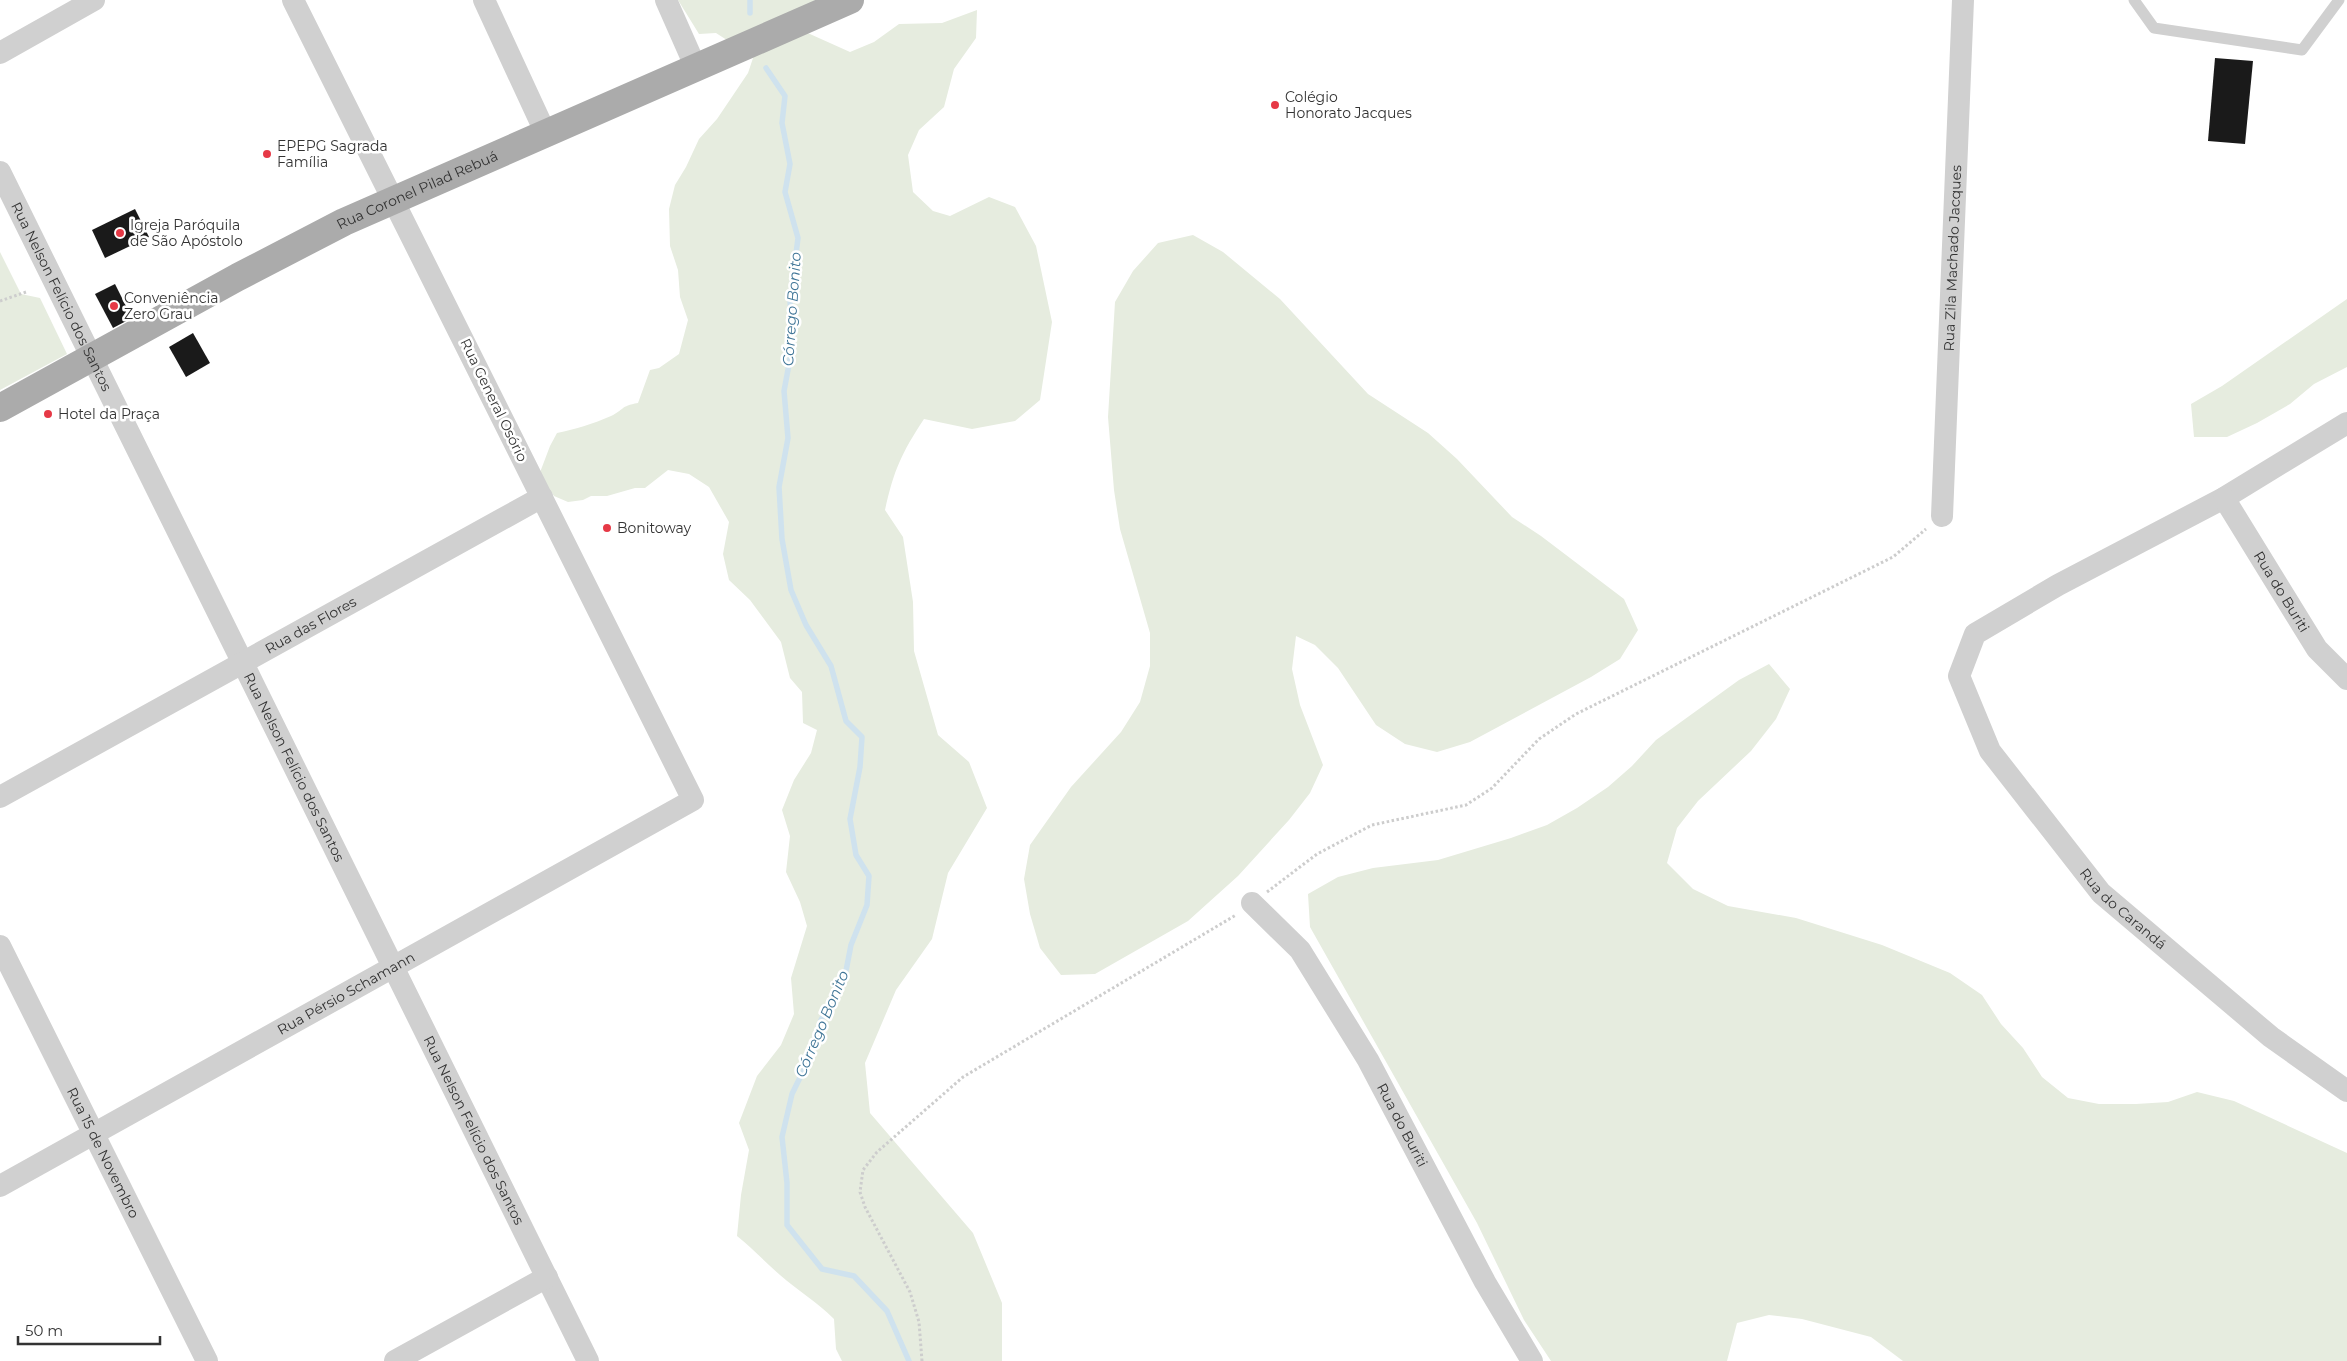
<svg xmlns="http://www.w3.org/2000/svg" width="2347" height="1361" viewBox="0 0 2347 1361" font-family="Montserrat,sans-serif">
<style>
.green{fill:#e6ecdf}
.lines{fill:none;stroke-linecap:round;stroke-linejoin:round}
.stream{stroke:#cfe2ee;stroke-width:5.5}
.building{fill:#1a1a1a}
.path{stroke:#cdcdcd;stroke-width:3;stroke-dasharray:2.5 2.5;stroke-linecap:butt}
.service{stroke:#d0d0d0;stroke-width:11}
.minor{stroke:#d0d0d0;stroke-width:22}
.primary{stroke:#ababab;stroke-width:28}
.poi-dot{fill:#e63946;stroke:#fff;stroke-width:2}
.labels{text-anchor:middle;stroke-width:5;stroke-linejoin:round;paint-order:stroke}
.poi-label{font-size:14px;fill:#333;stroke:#fff;text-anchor:start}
.street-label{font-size:14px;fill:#333;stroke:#fff}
.water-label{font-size:15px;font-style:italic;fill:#3f7597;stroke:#fff}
</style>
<rect width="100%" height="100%" fill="#fff"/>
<!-- green -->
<g class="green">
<polygon points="678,0 816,0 733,44 716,33 699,34"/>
<path d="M977,10L976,38L954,69L944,107L919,130L908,155L913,192L933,211L950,216L989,197L1015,207L1036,246L1052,322L1040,400L1015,421L972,429L924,419C901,454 894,470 885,510L903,537L913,602L914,651L938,735L969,762L987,808L948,873L932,939L896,990L865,1063L870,1113L973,1233L1002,1303V1361H842L836,1349L834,1319C817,1302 797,1290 780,1275C765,1262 752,1248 737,1236L741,1195L749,1150L739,1123L757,1076L781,1045L794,1014L791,978L807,926L800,902L786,872L790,836L782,810L794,780L811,753L817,730L803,723L802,692L790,678L781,642L750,600L729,580L723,554L729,522L709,487L689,474L668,470L645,488H635L607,496H591L583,500L568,502L554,496L539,475L550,446L557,433C576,429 593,424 611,416C624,410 620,406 638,403L650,370L659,368L679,354L688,320L680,297L678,270L670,246L669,209L675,185L686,167L699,139L717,119L748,73L757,46L801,30L850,52L874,42L899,24L942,23Z"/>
<polygon points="1193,235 1223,252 1280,299 1368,394 1428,433 1457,459 1512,517 1541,536 1624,599 1638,630 1620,659 1591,677 1470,742 1437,752 1405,744 1376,725 1338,668 1315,645 1296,636 1292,669 1300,705 1323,765 1310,793 1289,820 1238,876 1188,921 1095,974 1061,975 1040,948 1030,914 1024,879 1030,845 1071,787 1121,732 1140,702 1150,666 1150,633 1120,529 1114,490 1108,417 1115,302 1133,271 1158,243"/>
<polygon points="0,252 21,294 40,298 67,354 0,390"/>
<polygon points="2347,299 2347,367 2314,384 2290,404 2257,423 2227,437 2194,437 2191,404 2222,386"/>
<polygon points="1769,664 1790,689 1776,719 1751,751 1698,801 1677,828 1667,863 1693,889 1728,906 1796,918 1882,945 1950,973 1982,995 2001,1024 2023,1048 2042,1077 2068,1098 2099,1104 2136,1104 2168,1102 2197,1092 2234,1101 2347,1153 2347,1361 1903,1361 1871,1337 1802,1319 1769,1315 1737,1323 1727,1361 1551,1361 1524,1320 1477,1223 1310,927 1308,894 1338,877 1373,868 1438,860 1511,838 1547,825 1577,808 1608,787 1632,766 1656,740 1739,680"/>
</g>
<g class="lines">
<!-- stream -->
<g class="stream">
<polyline points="750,0 750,13"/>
<polyline points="766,68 785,96 782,123 790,164 785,192 798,238 790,301 793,343 784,391 788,438 779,487 782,539 791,590 806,625 831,666 846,721 862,737 860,767 850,819 856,855 869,876 867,905 851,945 845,976 821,1020 809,1059 792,1094 782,1137 787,1183 787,1225 822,1269 854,1276 887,1311 909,1361"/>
</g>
</g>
<!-- building -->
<g class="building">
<polygon points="2215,58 2253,61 2245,144 2208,141"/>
<polygon points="135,209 149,237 105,258 92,230"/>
<polygon points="115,284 132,318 113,328 95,294"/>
<polygon points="193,333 210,363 186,377 169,347"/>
</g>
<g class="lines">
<!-- path -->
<g class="path">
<polyline points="0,301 26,292"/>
<polyline points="1267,892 1317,854 1372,825 1466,805 1492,788 1539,739 1576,714 1893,557 1926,529"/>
<polyline points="922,1361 919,1322 910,1292 865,1207 860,1192 863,1170 877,1152 963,1077 1236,915"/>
</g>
<!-- service -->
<polyline class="service" points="2134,0 2154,28 2302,50 2339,0"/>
<!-- minor -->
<g class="minor">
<polyline points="484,0 546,134"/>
<polyline points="666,0 696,68"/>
<polyline points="0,53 94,0"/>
<path id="s1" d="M0,172L588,1361"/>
<path id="s2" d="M2347,423L2224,498L2058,585L1975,634L1959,676L1990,751L2101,893L2271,1037L2347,1091"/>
<path id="s3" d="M2224,498L2317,649L2347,679"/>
<path id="s4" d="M1942,516L1963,0"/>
<path id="s5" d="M0,797L542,497"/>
<path id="s6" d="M1252,903L1300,950L1368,1060L1485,1282L1532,1361"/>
<path id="s7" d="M0,946L207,1361"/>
<path id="s8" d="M0,1186L693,800L293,0"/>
<polyline points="395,1361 547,1277"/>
</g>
<!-- primary -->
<path class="primary" id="s9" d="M0,408L238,277L344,222L850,0"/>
</g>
<!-- markers -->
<g class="poi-dot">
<circle cx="1275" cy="105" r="5"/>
<circle cx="267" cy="154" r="5"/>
<circle cx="120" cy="233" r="5"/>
<circle cx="114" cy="306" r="5"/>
<circle cx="48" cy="414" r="5"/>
<circle cx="607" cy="528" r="5"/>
</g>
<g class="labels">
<!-- poi labels -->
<g class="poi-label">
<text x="1285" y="102">Colégio<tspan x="1285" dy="16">Honorato Jacques</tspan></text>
<text x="277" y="151">EPEPG Sagrada<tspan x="277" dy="16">Família</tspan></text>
<text x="130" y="230">Igreja Paróquila<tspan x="130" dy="16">de São Apóstolo</tspan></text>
<text x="124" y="303">Conveniência<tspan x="124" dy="16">Zero Grau</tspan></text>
<text x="58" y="419">Hotel da Praça</text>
<text x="617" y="533">Bonitoway</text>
</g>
<!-- street labels -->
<g class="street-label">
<text dy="5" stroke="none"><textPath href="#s9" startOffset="471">Rua Coronel Pilad Rebuá</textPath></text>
<text dy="5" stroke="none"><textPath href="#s4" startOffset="258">Rua Zila Machado Jacques</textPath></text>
<text dy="5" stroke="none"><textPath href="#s1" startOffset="139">Rua Nelson Felício dos Santos</textPath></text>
<text transform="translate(494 400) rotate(64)" y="5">Rua General Osório</text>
<text dy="5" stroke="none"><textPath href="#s3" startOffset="110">Rua do Buriti</textPath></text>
<text dy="5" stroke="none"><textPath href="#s5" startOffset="355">Rua das Flores</textPath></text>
<text dy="5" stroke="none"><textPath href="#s1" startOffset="664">Rua Nelson Felício dos Santos</textPath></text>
<text dy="5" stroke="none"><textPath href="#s2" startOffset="761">Rua do Carandá</textPath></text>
<text dy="5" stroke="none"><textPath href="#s8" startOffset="396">Rua Pérsio Schamann</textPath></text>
<text dy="5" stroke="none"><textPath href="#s6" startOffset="270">Rua do Buriti</textPath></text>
<text dy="5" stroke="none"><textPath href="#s1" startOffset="1069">Rua Nelson Felício dos Santos</textPath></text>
<text dy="5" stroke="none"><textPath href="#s7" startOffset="231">Rua 15 de Novembro</textPath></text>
</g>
<!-- water labels -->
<g class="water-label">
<text transform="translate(792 309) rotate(-86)" y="5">Córrego Bonito</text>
<text transform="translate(822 1024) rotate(-67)" y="5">Córrego Bonito</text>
</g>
</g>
<!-- scale -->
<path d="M18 1336v8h142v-8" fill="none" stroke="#333333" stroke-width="2.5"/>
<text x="25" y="1336" font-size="15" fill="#333333" stroke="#ffffff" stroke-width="4" paint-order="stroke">50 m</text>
</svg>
